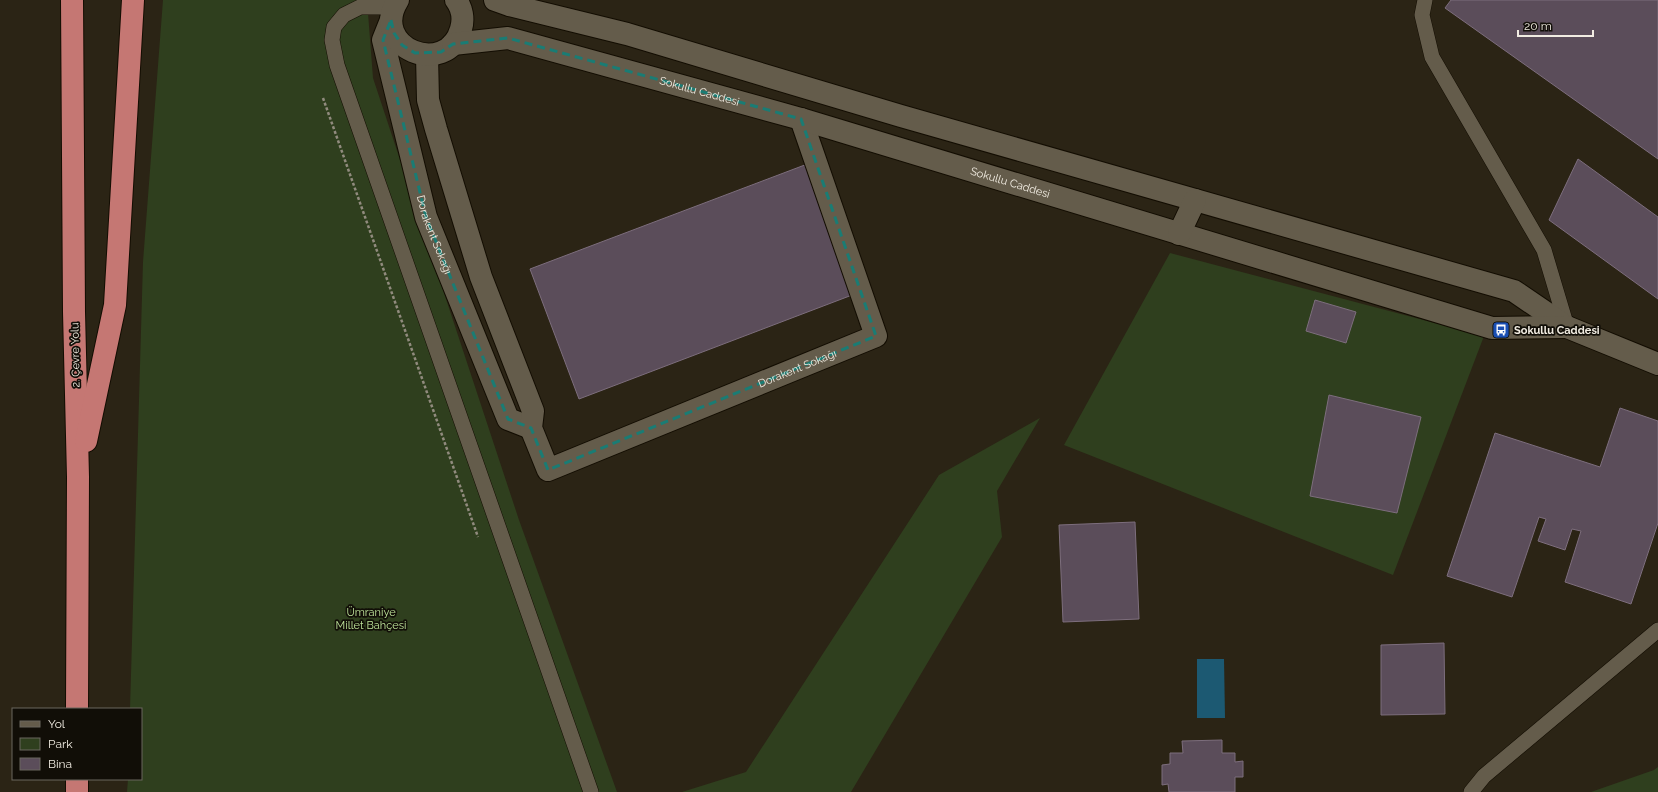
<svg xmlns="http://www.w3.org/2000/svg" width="1658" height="792" viewBox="0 0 1658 792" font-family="Raleway,sans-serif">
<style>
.green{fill:#2f3f1e}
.water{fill:#1c5972}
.building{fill:#5b4d5a;stroke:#7d6e7d}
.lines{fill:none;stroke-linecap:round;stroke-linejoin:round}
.lane-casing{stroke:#130d02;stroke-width:16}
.street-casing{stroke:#130d02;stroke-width:24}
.secondary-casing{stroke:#130d02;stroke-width:24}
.highway-casing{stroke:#130d02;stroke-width:24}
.path{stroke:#918b7e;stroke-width:2.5;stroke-dasharray:3 2;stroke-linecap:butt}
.lane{stroke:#645c4b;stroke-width:15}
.street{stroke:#645c4b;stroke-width:22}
.secondary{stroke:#645c4b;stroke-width:22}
.highway{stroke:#c57773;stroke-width:22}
.marked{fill:none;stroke:#1a7c74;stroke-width:3;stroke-dasharray:8 5;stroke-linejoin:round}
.labels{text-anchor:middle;stroke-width:3.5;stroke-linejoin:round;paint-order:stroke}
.street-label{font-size:11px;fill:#f1ece2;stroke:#110e07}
.poi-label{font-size:11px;font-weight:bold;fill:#f1ece2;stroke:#110e07;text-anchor:start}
.park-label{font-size:11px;fill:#bee39a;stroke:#110e07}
</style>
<rect width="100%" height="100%" fill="#2b2415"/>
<!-- green -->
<g class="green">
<polygon points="163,0 367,0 373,78 519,520 617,792 127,792 128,779 141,779 141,709 130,709 143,262"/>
<polygon points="1170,253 1484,336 1393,575 1064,445"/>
<polygon points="1040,418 997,491 1002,537 851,792 682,792 746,772 939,475"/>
<polygon points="1658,767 1658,792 1591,792 1654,770"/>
</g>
<!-- water -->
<polygon class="water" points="1197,659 1224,659 1225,718 1197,718"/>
<!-- building -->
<g class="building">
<polygon points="1451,0 1658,0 1658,159 1445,8"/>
<polygon points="1578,159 1658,217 1658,299 1549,220"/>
<polygon points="810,163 860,292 579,399 530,269"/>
<polygon points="1315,300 1356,312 1346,343 1306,331"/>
<polygon points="1329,395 1421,417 1397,513 1310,496"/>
<polygon points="1620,408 1658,421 1658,523 1631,604 1565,582 1581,531 1572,529 1565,550 1538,541 1546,519 1539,517 1512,597 1447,576 1495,433 1600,467"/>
<polygon points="1135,522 1139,619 1063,622 1059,525"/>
<polygon points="1444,643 1445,714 1381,715 1381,645"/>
<polygon points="1222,740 1222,753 1235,753 1235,762 1243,761 1243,777 1235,777 1235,792 1169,792 1168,784 1162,785 1162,765 1170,764 1170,753 1183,753 1182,741"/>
</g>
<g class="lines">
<!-- lane casing -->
<g class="lane-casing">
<g id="lane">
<polyline points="1425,0 1422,15 1432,57 1544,250 1567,327"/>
<polyline points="394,7 360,7 344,15 334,27 332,40 337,65 591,792"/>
<polyline points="1471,792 1484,776 1658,630"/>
</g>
</g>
<!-- street casing -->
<g class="street-casing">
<g id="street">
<path id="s1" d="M391,20L383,40L426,217L508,419L531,428"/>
<path id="s2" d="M427,55L428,100L436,129L481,277L533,411L531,428L548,470L876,336L801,119"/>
</g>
</g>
<!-- secondary casing -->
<g class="secondary-casing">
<g id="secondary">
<path d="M398,0C368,48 447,79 461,29C464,19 462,8 456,0"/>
<polyline points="495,0 509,5 627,34 901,116 1514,291 1567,327 1658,364"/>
<path id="s3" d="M453,44L508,38L801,119L1492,328L1567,327"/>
<polyline points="1179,234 1195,200"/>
</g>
</g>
<!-- highway casing -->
<g class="highway-casing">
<g id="highway">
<polyline points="72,0 74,312 78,477 77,709"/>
<polyline points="86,441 115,305 133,0"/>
<polyline points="77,792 77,779"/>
</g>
</g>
<!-- path -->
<polyline class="path" points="323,98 478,537"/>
<!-- lane -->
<use href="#lane" class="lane"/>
<!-- street -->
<use href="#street" class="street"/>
<!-- secondary -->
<use href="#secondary" class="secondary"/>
<!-- highway -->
<use href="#highway" class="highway"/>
</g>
<!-- marked area -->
<path class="marked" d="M391,20L394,33L402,45L415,53L441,52L453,44L508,38L801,119L876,336L548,470L531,428L508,419L426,217L383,40Z"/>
<!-- icons -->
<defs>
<g id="bus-square" transform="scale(0.9)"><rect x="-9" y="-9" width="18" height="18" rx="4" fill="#1a4fb4" stroke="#110e07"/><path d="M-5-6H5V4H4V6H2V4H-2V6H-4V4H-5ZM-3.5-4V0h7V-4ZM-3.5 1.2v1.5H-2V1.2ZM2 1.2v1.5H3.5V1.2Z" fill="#fff"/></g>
</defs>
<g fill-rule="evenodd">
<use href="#bus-square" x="1501" y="330"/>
</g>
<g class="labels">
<!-- street labels -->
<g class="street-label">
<text dy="4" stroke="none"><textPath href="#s3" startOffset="254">Sokullu Caddesi</textPath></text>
<text dy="4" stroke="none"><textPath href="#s3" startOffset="578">Sokullu Caddesi</textPath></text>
<text dy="4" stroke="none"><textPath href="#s1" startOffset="223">Dorakent Sokağı</textPath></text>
<text transform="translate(75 355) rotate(-91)" y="4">2. Çevre Yolu</text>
<text dy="4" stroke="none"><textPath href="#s2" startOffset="705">Dorakent Sokağı</textPath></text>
</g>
<!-- poi labels -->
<g class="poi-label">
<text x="1514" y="334">Sokullu Caddesi</text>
</g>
<!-- park labels -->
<g class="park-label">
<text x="371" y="616">Ümraniye<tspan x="371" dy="13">Millet Bahçesi</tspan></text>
</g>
</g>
<!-- legend -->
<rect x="12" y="708" width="130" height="72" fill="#110e07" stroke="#6b675f"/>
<rect x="20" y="721" width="20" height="6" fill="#645c4b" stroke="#6b675f"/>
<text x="48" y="728" font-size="12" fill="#f1ece2">Yol</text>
<rect x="20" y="738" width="20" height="12" fill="#2f3f1e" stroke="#6b675f"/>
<text x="48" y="748" font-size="12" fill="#f1ece2">Park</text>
<rect x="20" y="758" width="20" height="12" fill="#5b4d5a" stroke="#6b675f"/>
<text x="48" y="768" font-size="12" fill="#f1ece2">Bina</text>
<!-- scale -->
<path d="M1518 30v6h75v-6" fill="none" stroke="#f1ece2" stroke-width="2"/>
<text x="1524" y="30" font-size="12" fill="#f1ece2" stroke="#110e07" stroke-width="3" paint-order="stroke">20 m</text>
</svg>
